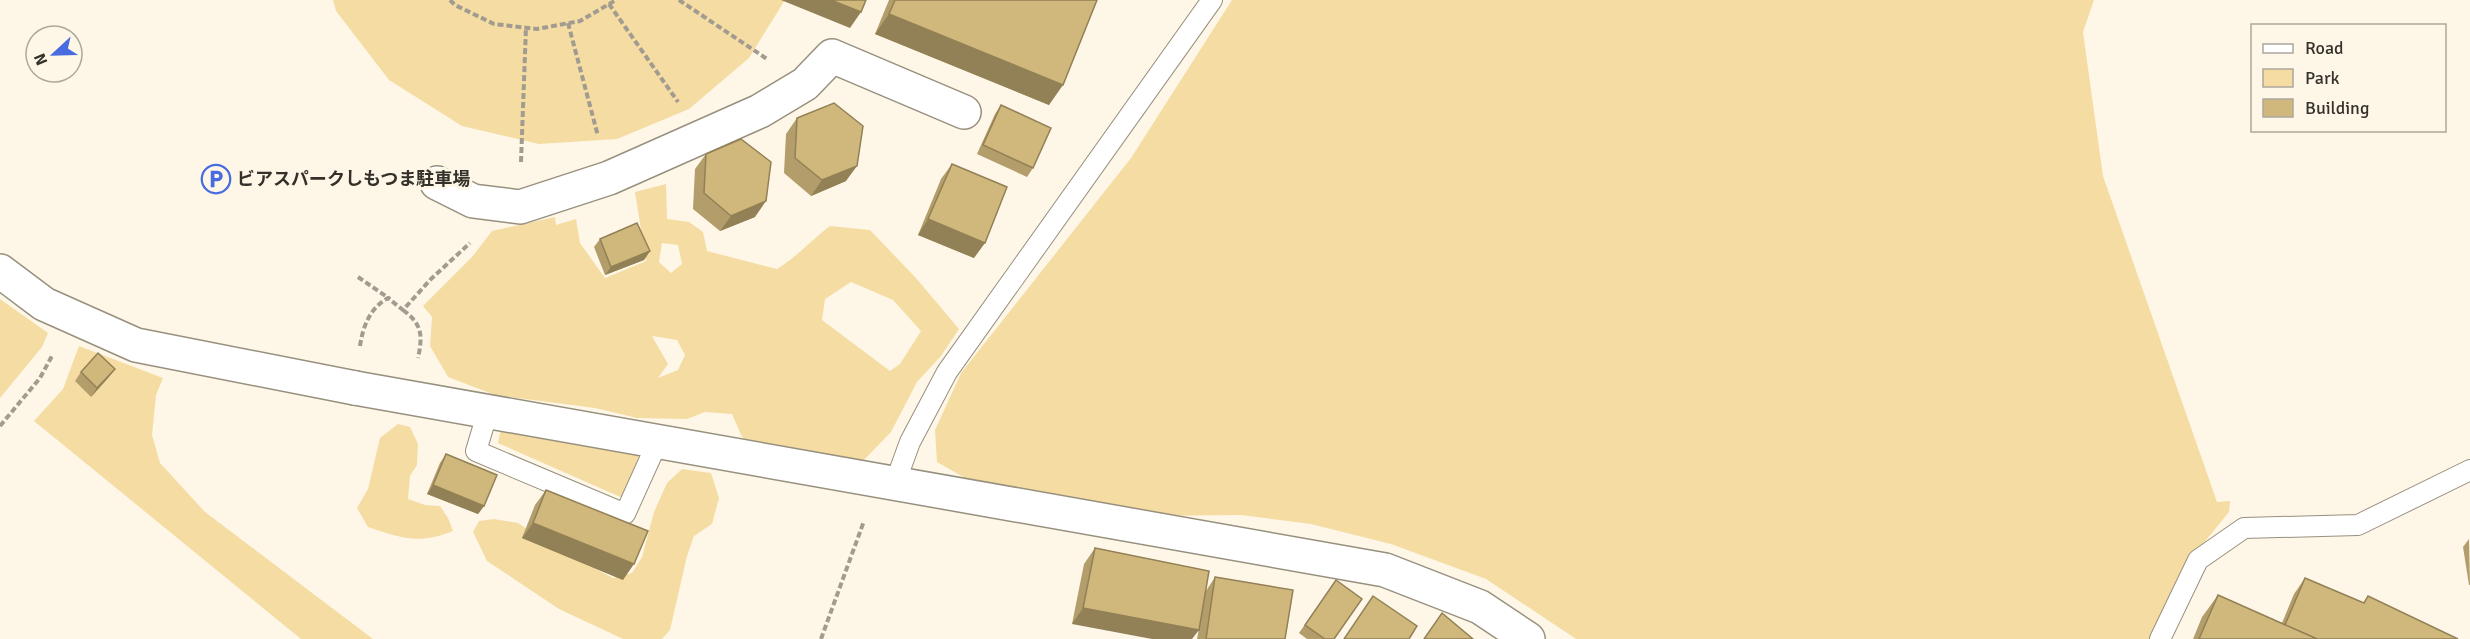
<svg xmlns="http://www.w3.org/2000/svg" width="2470" height="639" viewBox="0 0 2470 639" font-family="Signika,'Noto Sans JP',sans-serif">
<style>
.green{fill:#f5dca3;fill-rule:evenodd}
.lines{fill:none;stroke-linecap:round;stroke-linejoin:round}
.service-casing{stroke:#97907e;stroke-width:22}
.minor-casing{stroke:#97907e;stroke-width:36}
.tertiary-casing{stroke:#97907e;stroke-width:36}
.path{stroke:#a19b90;stroke-width:4;stroke-dasharray:6 3;stroke-linecap:butt}
.service{stroke:#fff;stroke-width:20}
.minor{stroke:#fff;stroke-width:33}
.tertiary{stroke:#fff;stroke-width:33}
.wall{fill:#b39d6a}
.shaded-wall{fill:#928056}
.building{fill:#d0b77b;stroke:#928056;stroke-width:1.5}
.labels{text-anchor:middle;stroke-width:6;stroke-linejoin:round;paint-order:stroke}
.poi-label{font-size:18px;font-weight:bold;fill:#34312a;stroke:#fef7e8;text-anchor:start}
</style>
<rect width="100%" height="100%" fill="#fef7e8"/>
<!-- green -->
<g class="green">
<polygon points="333,0 785,0 749,58 689,109 617,139 539,144 462,126 389,80 336,11"/>
<polygon points="1232,0 2094,0 2083,32 2103,176 2217,502 2230,501 2229,512 2198,550 2150,639 1576,639 1486,579 1391,544 1311,524 1241,515 1135,516 967,479 937,462 935,430 961,373 1131,158"/>
<path d="M666,184L667,219L689,222L703,232L707,251L777,269C797,257 811,240 830,226L870,230L916,278L959,329L941,356L917,382L891,432L862,462L764,454L742,437L732,414L705,412L687,419L637,418L595,408L495,395L448,377L430,346L432,317L423,306L472,257L492,231L555,217L556,225L576,219L580,243L605,278L646,261L635,192ZM662,243L678,245L682,264L671,273L659,262ZM851,282L893,300L921,331L900,364L890,371L822,320L825,299ZM652,336L677,340L685,355L678,370L658,378L668,364Z"/>
<polygon points="0,299 48,333 42,347 0,398"/>
<polygon points="79,346 163,378 156,395 152,435 160,463 205,512 373,639 301,639 34,421 63,389"/>
<polygon points="502,423 639,454 625,499 498,443"/>
<path d="M398,424L410,427L418,444L417,465L410,476L408,499L425,505L440,506L448,518L453,531C418,545 402,538 368,527L357,508L368,489L380,438Z"/>
<polygon points="682,469 711,473 719,498 712,524 694,536 687,556 670,630 662,639 623,639 559,609 487,561 473,532 479,521 494,519 518,523 551,545 613,578 632,573 642,557 654,512 667,483"/>
</g>
<g class="lines">
<!-- service casing -->
<g class="service-casing">
<g id="service">
<polyline points="488,411 476,451 625,514 658,441"/>
<polyline points="895,483 910,442 947,372 1212,0"/>
<polyline points="2160,639 2198,560 2244,528 2358,525 2470,470"/>
</g>
</g>
<!-- minor casing -->
<g class="minor-casing">
<g id="minor">
<polyline points="437,183 473,201 520,207 609,178 760,111 805,84 832,56 964,112"/>
<polyline points="355,388 1385,570 1480,607 1528,639"/>
</g>
</g>
<!-- tertiary casing -->
<g class="tertiary-casing">
<polyline id="tertiary" points="0,271 44,304 136,345 355,388"/>
</g>
<!-- path -->
<g class="path">
<polyline points="450,0 455,5 494,24 537,29 580,21 616,0"/>
<polyline points="679,0 767,59"/>
<polyline points="609,4 678,102"/>
<polyline points="568,23 598,136"/>
<polyline points="521,162 526,27"/>
<polyline points="358,277 390,299"/>
<path d="M403,310C422,324 423,335 418,358"/>
<path d="M360,346C363,326 370,308 388,298L403,310L431,279L470,243"/>
<polyline points="0,426 40,378 53,354"/>
<polyline points="821,639 864,521"/>
</g>
<!-- service -->
<use href="#service" class="service"/>
<!-- minor -->
<use href="#minor" class="minor"/>
<!-- tertiary -->
<use href="#tertiary" class="tertiary"/>
</g>
<!-- wall -->
<g class="wall">
<polygon points="889,0 1097,0 1049,105 875,34"/>
<polygon points="1001,105 1033,168 1027,177 977,154 995,114"/>
<polygon points="797,118 846,181 811,196 784,173 786,134"/>
<polygon points="706,154 755,217 720,231 693,209 695,169"/>
<polygon points="952,164 974,258 918,235 941,179"/>
<polygon points="600,239 650,251 644,260 605,275 594,247"/>
<polygon points="115,369 108,378 91,397 75,381 81,372"/>
<polygon points="446,454 484,506 478,514 427,494 440,463"/>
<polygon points="546,490 623,580 522,538 535,505"/>
<polygon points="2469,539 2470,585 2469,585 2463,547"/>
<polygon points="1095,548 1206,591 1215,577 1285,639 1197,639 1200,623 1072,624 1084,564"/>
<polygon points="2305,578 2363,603 2368,596 2458,639 2193,639 2202,617 2218,595 2282,623 2294,594"/>
<polygon points="1336,580 1334,639 1307,639 1299,633"/>
</g>
<!-- shaded-wall -->
<g class="shaded-wall">
<polygon points="781,0 831,0 861,12 850,28"/>
<polygon points="889,14 1063,85 1049,105 875,34"/>
<polygon points="857,166 846,181 811,196 822,180"/>
<polygon points="766,201 755,217 720,231 731,216"/>
<polygon points="928,219 985,243 974,258 918,235"/>
<polygon points="650,251 644,260 605,275 611,267"/>
<polygon points="115,369 108,378 91,397 97,388"/>
<polygon points="433,485 484,506 478,514 427,494"/>
<polygon points="533,523 634,564 623,580 522,538"/>
<polygon points="1083,608 1199,630 1192,639 1152,639 1072,624"/>
</g>
<!-- building -->
<g class="building">
<polygon points="831,0 866,0 861,12"/>
<polygon points="895,0 1097,0 1063,85 889,14"/>
<polygon points="834,103 863,126 857,166 822,180 795,158 797,118"/>
<polygon points="1001,105 1051,128 1033,168 983,145"/>
<polygon points="741,139 771,162 766,201 731,216 704,193 706,154"/>
<polygon points="952,164 1007,187 985,243 928,219"/>
<polygon points="637,223 650,251 611,267 600,239"/>
<polygon points="98,353 115,369 97,388 81,372"/>
<polygon points="446,454 497,475 484,506 433,485"/>
<polygon points="546,490 648,531 634,564 533,523"/>
<polygon points="1095,548 1209,571 1199,630 1083,608"/>
<polygon points="1215,577 1293,590 1285,639 1206,639"/>
<polygon points="2305,578 2364,603 2368,596 2458,639 2317,639 2285,625"/>
<polygon points="1336,580 1362,599 1334,639 1325,639 1305,625"/>
<polygon points="2218,595 2317,639 2199,639"/>
<polygon points="1373,596 1417,626 1409,639 1344,639"/>
<polygon points="1442,613 1473,639 1424,639"/>
</g>
<!-- icons -->
<defs>
<g id="parking-ring" transform="scale(1.5)"><circle r="9.5" fill="#fef7e8" stroke="#486bdf" stroke-width="1.5"/><path d="M-3.5-5.5H1a3.5 3.5 0 0 1 0 7H-1V5.5H-3.5ZM-1-3.4V-.6H.8a1.4 1.4 0 0 0 0-2.8Z" fill="#486bdf"/></g>
</defs>
<g fill-rule="evenodd">
<use href="#parking-ring" x="216" y="179"/>
</g>
<g class="labels">
<!-- poi labels -->
<g class="poi-label">
<text x="237" y="185">ビアスパークしもつま駐車場</text>
</g>
</g>
<!-- legend -->
<rect x="2251" y="24" width="195" height="108" fill="#fef7e8" stroke="#ada89c" stroke-width="1.5"/>
<rect x="2263" y="44" width="30" height="9" fill="#ffffff" stroke="#ada89c" stroke-width="1.5"/>
<text x="2305" y="54" font-size="18" fill="#34312a">Road</text>
<rect x="2263" y="69" width="30" height="18" fill="#f5dca3" stroke="#ada89c" stroke-width="1.5"/>
<text x="2305" y="84" font-size="18" fill="#34312a">Park</text>
<rect x="2263" y="99" width="30" height="18" fill="#d0b77b" stroke="#ada89c" stroke-width="1.5"/>
<text x="2305" y="114" font-size="18" fill="#34312a">Building</text>
<!-- north arrow -->
<g transform="translate(54 54) rotate(248)"><circle r="28" fill="#fef7e8" stroke="#ada89c" stroke-width="1.5"/>
<path d="M0-4.5L10 22L0 15L-10 22Z" fill="#486bdf"/>
<text y="-9" font-size="16" font-weight="bold" text-anchor="middle" fill="#34312a">N</text>
</g>
</svg>
